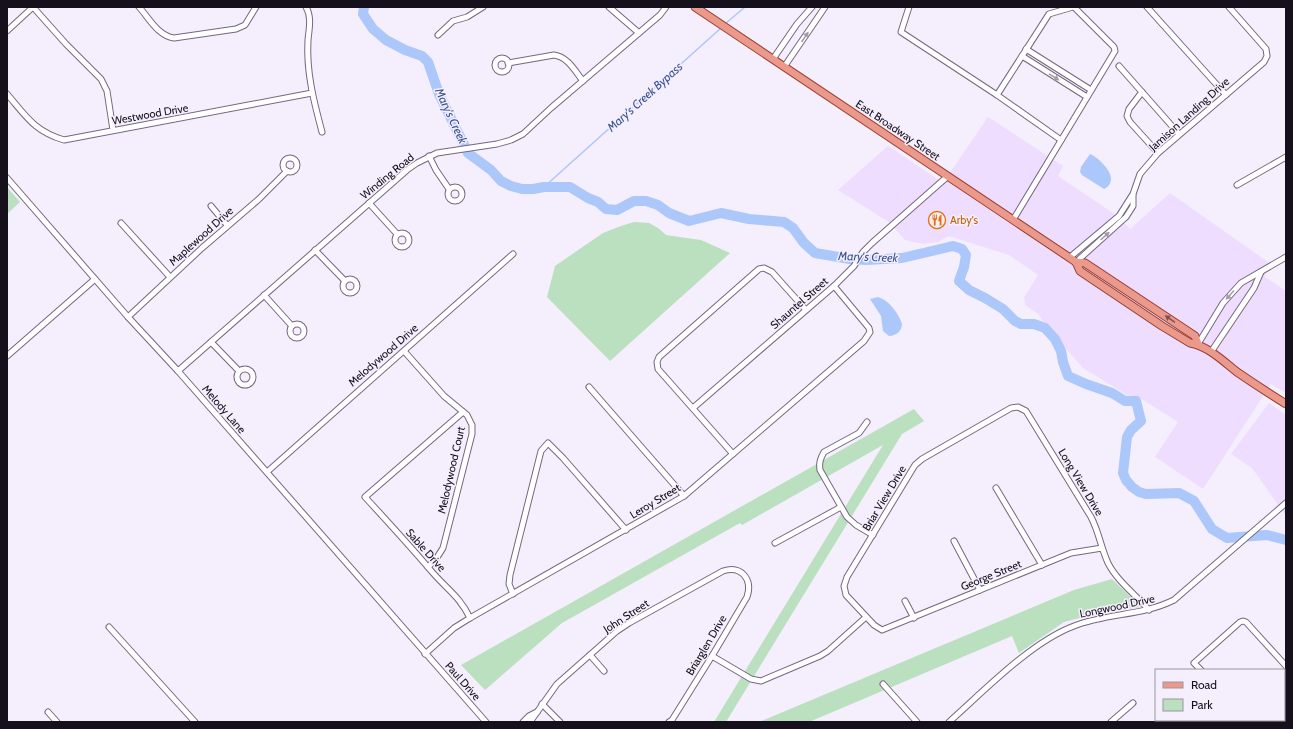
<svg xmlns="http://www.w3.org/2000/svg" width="1293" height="729" viewBox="0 0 1293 729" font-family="Cabin,sans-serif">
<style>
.built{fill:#eeddfe}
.green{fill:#bae0bf}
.water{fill:#acc7fa}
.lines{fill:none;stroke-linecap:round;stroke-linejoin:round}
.stream{stroke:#acc7fa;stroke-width:1.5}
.river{stroke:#acc7fa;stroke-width:10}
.minor-casing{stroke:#766684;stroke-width:7}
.major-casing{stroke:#973d31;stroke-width:9}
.minor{stroke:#fff;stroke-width:5}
.major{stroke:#ea998b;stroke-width:7}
.oneway{fill:#a29fa4}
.oneway2{fill:#805454}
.labels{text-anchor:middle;stroke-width:3;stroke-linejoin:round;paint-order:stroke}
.street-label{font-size:11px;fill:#16101c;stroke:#f5eefc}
.food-label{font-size:11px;fill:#c56008;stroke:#f5eefc;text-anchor:start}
.water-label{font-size:12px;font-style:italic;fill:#355391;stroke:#f5eefc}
</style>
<rect width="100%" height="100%" fill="#f5eefc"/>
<!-- built -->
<g class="built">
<polygon points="988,117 1063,166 1058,176 1116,215 1130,229 1170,193 1268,262 1265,277 1286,291 1286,393 1271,384 1203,489 1155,457 1178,422 1140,398 1127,395 1083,368 1052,333 1038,314 1025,305 1024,297 1038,275 1009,255 949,236 938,242 923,244 905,240 889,222 838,190 888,146 943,183"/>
<polygon points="1269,403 1286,415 1286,516 1252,468 1231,454"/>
</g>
<!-- green -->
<g class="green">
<polygon points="7,187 20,202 7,214"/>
<polygon points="634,222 649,223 658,228 666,235 701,240 730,253 610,361 547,297 555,266 603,233 621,226"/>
<polygon points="914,409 924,421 902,434 726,722 714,722 883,445 742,525 740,523 562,623 485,690 461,665"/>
<polygon points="1112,579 1141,607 1099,613 1064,622 1019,653 1012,636 809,722 759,722 1074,590"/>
</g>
<!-- water -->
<g class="water">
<path d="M1090,154C1101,159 1122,180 1104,189L1082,175L1080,172L1081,167Z"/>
<path d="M878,297C890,301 898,313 902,324C902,331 896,336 889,336L883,331L881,316L870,299Z"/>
</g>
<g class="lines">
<!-- stream -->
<g class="stream">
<polyline points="725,24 745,7"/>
<polyline points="544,187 721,28"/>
</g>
<!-- river -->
<polyline class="river" points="364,7 363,14 373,29 386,40 405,50 422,56 428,62 439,94 468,153 491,170 501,181 511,186 522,189 533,189 544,187 570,187 588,198 598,202 606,209 617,210 634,201 646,201 658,205 669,213 689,221 721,213 749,219 784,222 793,228 804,243 815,253 850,259 866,260 902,258 953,246 962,249 966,255 964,267 959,281 969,290 985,298 1003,309 1015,321 1021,324 1034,324 1045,328 1055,339 1061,351 1063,362 1068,376 1086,384 1112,393 1125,401 1136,401 1141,421 1131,430 1127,437 1123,473 1126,480 1132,487 1139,492 1146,494 1179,493 1194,501 1212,529 1227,538 1267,535 1286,540"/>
<!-- minor casing -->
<g class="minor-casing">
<g id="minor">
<path d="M139,7C149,18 158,36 174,38L236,29L245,25L256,7"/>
<path d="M306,7C312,17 309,29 308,40C306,72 314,102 322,132"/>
<polyline points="609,7 639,33"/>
<polyline points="909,7 901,32 997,95 1049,14 1073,7"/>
<polyline points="1147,7 1226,95"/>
<polyline points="7,31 33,7 66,44 101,79 107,91 113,130"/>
<polyline points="438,35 453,21 467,17 483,7"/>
<polyline points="1026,49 1091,90"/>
<polyline points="1022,56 1087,97"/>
<circle cx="502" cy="65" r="7"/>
<polyline points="773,59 797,24 812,7"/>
<path d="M508,63L554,55C568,57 575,71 583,81"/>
<polyline points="1119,66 1179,134"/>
<polyline points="784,67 825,7"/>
<polyline points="1142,92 1129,109 1127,116 1130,122 1158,153"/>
<path d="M7,94C26,116 34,131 64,140L312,93"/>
<polyline points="997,95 1061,140"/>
<polyline points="429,156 436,170 449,189"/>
<circle cx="290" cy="165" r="7"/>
<polyline points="7,178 128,317 178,371 486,722"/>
<polyline points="1237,185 1286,157"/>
<circle cx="455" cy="194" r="7"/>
<polyline points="369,203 397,234"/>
<polyline points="211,206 227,225"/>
<polyline points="1013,220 1115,51 1114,47 1074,7"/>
<polyline points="121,223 170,277"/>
<circle cx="402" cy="240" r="7"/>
<polyline points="315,250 345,281"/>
<polyline points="1069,258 1119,216 1133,194 1140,174 1158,153 1264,62 1267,56 1266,49 1229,7"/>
<polyline points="1076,262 1126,217 1133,206 1133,195"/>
<circle cx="350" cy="286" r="7"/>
<polyline points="264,295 292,326"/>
<polyline points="128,317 202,248 259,199 287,171"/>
<circle cx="297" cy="331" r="7"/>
<polyline points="211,342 239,371"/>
<polyline points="1198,344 1223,303 1241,283 1286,257"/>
<polyline points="404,351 444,396 467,415 472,425 472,434 443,548 436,559 428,567"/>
<polyline points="1211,352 1254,288 1261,272"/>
<polyline points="7,356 95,279"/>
<circle cx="245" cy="377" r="8"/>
<polyline points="178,371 407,170 417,163 437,153 497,144 511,140 523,134 551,108 660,15 666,7"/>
<polyline points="589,387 684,496"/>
<polyline points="693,408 834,286 854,266 863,252 872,243 948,176"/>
<path d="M463,412L365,497C388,522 411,547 433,573C448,590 460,597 470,618"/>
<path d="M867,422L859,433L824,452C820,459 819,463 820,470L847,517L856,525L873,535"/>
<polyline points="733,454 658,369 657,362 659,357 759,269 764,268 772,272 806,310"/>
<polyline points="267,472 513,254"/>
<polyline points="996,488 1042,565"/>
<polyline points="954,541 980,590"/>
<polyline points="775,543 841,507"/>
<path d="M1102,548L1071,553L882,630L874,625L846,595L844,586L847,577L915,465L922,459L1011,408L1018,407L1026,411L1091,517C1099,532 1101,548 1108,563C1117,581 1136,595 1149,610"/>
<polyline points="513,594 509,584 510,575 541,451 548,443 563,458 626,530"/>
<polyline points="905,601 914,618"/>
<polyline points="109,627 195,722"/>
<polyline points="425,654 454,628 470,618 684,496 864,341 870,332 869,328 834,286"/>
<polyline points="590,655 604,671"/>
<polyline points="712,656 751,679 761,681 820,656 828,651 866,617"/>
<polyline points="1201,670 1194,663 1240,622 1243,621 1246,622 1286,666"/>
<polyline points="883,684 917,722"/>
<polyline points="542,704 560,722"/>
<polyline points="48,712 57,722"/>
<polyline points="523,722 529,716 537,712"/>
<path d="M530,722L557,684L617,631L629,623L723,571C741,565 753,579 747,597L712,656L672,720L669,722"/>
<path d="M949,722C984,691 1031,642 1074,626C1107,613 1142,616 1174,600L1286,503"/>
<polyline points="1111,722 1133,703"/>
<polyline points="1208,722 1210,720"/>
</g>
</g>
<!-- major casing -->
<g class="major-casing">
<g id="major">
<path d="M695,7L1076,262L1080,271L1162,326L1190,343C1208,346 1223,361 1237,372C1253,383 1270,394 1286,404"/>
<polyline points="1076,262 1085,263 1195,336 1198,344"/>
</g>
</g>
<!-- minor -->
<use href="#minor" class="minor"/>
<!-- major -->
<use href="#major" class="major"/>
</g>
<!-- one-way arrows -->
<defs><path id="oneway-solid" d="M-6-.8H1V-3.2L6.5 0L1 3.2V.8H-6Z"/></defs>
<g class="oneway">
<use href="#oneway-solid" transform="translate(805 37) rotate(-56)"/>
<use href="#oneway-solid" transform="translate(1054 77) rotate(32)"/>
<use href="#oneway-solid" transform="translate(1105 236) rotate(-42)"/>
<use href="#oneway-solid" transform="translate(1230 295) rotate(132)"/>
</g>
<use class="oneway2" href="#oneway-solid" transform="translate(1170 319) rotate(-146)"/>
<!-- icons -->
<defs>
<g id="restaurant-ring" transform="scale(0.9)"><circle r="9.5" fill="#f5eefc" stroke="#e8710a" stroke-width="1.5"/><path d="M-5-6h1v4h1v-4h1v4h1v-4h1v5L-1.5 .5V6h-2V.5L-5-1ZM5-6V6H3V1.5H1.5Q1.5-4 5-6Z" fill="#e8710a"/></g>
</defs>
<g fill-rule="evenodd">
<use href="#restaurant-ring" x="937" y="220"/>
</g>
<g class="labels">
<!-- street labels -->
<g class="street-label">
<text transform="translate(150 114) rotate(-10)" y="4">Westwood Drive</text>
<text transform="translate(1189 114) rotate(-42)" y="4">Jamison Landing Drive</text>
<text transform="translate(898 130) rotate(34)" y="4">East Broadway Street</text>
<text transform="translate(387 176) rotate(-39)" y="4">Winding Road</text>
<text transform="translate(201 236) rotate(-42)" y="4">Maplewood Drive</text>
<text transform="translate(799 303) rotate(-41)" y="4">Shauntel Street</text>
<text transform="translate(383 355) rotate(-41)" y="4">Melodywood Drive</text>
<text transform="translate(224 409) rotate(49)" y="4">Melody Lane</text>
<text transform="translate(451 470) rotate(-77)" y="4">Melodywood Court</text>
<text transform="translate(1081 482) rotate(59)" y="4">Long View Drive</text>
<text transform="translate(884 498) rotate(-59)" y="4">Briar View Drive</text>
<text transform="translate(655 501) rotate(-31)" y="4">Leroy Street</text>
<text transform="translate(426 550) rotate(48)" y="4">Sable Drive</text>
<text transform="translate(991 575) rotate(-22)" y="4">George Street</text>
<text transform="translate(1117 606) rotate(-12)" y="4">Longwood Drive</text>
<text transform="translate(626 616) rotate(-33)" y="4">John Street</text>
<text transform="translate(706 645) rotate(-59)" y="4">Briarglen Drive</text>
<text transform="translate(463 681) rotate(49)" y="4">Paul Drive</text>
</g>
<!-- food labels -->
<g class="food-label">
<text x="950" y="224">Arby's</text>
</g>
<!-- water labels -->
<g class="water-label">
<text transform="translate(645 97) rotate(-42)" y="4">Mary's Creek Bypass</text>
<text transform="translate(451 116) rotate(65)" y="4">Mary's Creek</text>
<text transform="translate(868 257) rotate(2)" y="4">Mary's Creek</text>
</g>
</g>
<!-- border -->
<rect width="1293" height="729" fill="none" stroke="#16101c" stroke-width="16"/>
<!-- legend -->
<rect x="1155" y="669" width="130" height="52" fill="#f5eefc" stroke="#9c95a2"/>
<rect x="1163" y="682" width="20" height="6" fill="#ea998b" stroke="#9c95a2"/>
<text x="1191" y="689" font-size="12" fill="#16101c">Road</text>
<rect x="1163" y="699" width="20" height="12" fill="#bae0bf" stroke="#9c95a2"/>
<text x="1191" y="709" font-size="12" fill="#16101c">Park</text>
</svg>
